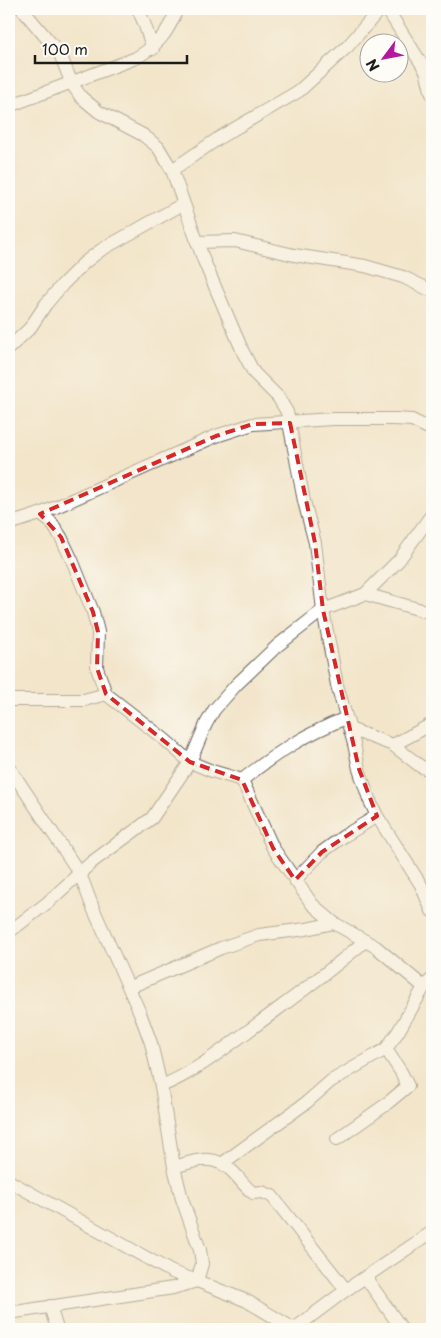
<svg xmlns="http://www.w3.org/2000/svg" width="441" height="1338" viewBox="0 0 441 1338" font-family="'Playpen Sans',sans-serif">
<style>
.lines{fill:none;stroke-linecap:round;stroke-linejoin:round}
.minor-casing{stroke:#676259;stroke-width:14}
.minor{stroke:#fff;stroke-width:12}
.marked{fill:none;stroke:#d62828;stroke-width:4;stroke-dasharray:10 6;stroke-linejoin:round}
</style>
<rect width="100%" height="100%" fill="#fdfcf7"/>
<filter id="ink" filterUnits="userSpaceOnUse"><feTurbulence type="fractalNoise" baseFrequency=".02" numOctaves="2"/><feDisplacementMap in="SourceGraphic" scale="10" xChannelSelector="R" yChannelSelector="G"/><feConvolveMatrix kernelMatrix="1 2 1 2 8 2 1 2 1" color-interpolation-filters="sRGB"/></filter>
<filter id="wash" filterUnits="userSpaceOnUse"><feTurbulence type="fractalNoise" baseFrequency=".0096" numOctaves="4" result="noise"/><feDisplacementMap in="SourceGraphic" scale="20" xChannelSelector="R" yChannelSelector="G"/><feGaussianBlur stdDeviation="1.12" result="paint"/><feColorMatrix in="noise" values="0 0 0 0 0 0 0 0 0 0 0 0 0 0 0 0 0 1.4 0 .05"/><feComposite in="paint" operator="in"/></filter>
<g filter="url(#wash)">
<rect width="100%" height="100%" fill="#f2e5cb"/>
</g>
<g filter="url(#ink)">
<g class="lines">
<!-- minor casing -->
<g class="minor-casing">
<g id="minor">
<polyline points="22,9 60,54 72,84 81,97 99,112 143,135 158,147 172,170 204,261 243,352 254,373 278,397 287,412 304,501 315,543 323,610 337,685 354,744 359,769 369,799 377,816 421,885 432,911"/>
<polyline points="138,9 144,23 153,49"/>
<polyline points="387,9 426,71 432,94"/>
<path d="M9,106L136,58C158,45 168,33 177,9"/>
<polyline points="172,170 222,136 299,91 348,46 380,9"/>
<polyline points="197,242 235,241 294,255 365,266 403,277 432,291"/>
<polyline points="9,348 30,328 46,304 63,284 84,263 101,250 183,204"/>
<polyline points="40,514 51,522 61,537 72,560 93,612 98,632 97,668 106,694 164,739 190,762 212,771 242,780 273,848 312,904 334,923 376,947 424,987"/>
<polyline points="9,524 40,514 216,436 253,424 333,419 395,419 412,420 432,430"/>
<polyline points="365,594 399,560 432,514"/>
<polyline points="9,700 84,700 106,694"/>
<polyline points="350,729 393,745 432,724"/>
<polyline points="393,745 420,766 432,771"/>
<polyline points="9,767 80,874 93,908 140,1013 151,1043 161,1086 174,1167 182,1199 200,1250 202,1264 197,1281 247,1301 294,1329"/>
<path d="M242,780C276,753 306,734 346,718"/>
<polyline points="295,880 322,852 344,836 377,816"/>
<polyline points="9,932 47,903 92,862 152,818 190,762 206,724 214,710 236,685 277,646 323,610 365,594 432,613"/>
<polyline points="130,987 221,948 259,935 306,929 334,923"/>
<path d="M161,1086C194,1073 219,1052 247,1032C287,1002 327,974 365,941"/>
<polyline points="337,1139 384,1106 408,1086 401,1072 386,1049"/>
<polyline points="223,1163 307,1102 331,1081 386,1049 398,1032 424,987 432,979"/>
<path d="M174,1167C197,1160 214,1153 233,1172C240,1179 245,1187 253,1193L262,1192L272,1196L346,1290"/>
<polyline points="9,1181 172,1272 197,1281"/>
<polyline points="366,1278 402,1329"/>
<polyline points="50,1306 57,1329"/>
<polyline points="9,1313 173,1288 197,1281"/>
<polyline points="294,1329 346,1290 432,1232"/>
</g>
</g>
<!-- minor -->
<use href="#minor" class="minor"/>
</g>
</g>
<!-- marked area -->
<path d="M0 0H441V1338H0ZM290,423L315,543L323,610L359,769L377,816L322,852L295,880L273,848L242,780L190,762L106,694L97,668L98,632L93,612L61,537L40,514L216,436L253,424Z" fill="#f2e5cb" fill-opacity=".55" fill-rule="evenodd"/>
<path class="marked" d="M290,423L315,543L323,610L359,769L377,816L322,852L295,880L273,848L242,780L190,762L106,694L97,668L98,632L93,612L61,537L40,514L216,436L253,424Z"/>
<!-- margin -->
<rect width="441" height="1338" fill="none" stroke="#fdfcf7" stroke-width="30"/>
<!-- north arrow -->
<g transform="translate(384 58) rotate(238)"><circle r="24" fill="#fdfcf7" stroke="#a3a29f"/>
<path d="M0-4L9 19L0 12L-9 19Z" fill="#b5179e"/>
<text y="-8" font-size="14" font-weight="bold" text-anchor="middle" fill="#1c1c1c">N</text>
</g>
<!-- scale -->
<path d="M35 55v8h152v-8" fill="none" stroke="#1c1c1c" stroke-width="2.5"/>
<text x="42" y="55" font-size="15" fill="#1c1c1c" stroke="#fdfcf7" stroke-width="4" paint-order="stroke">100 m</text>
</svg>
